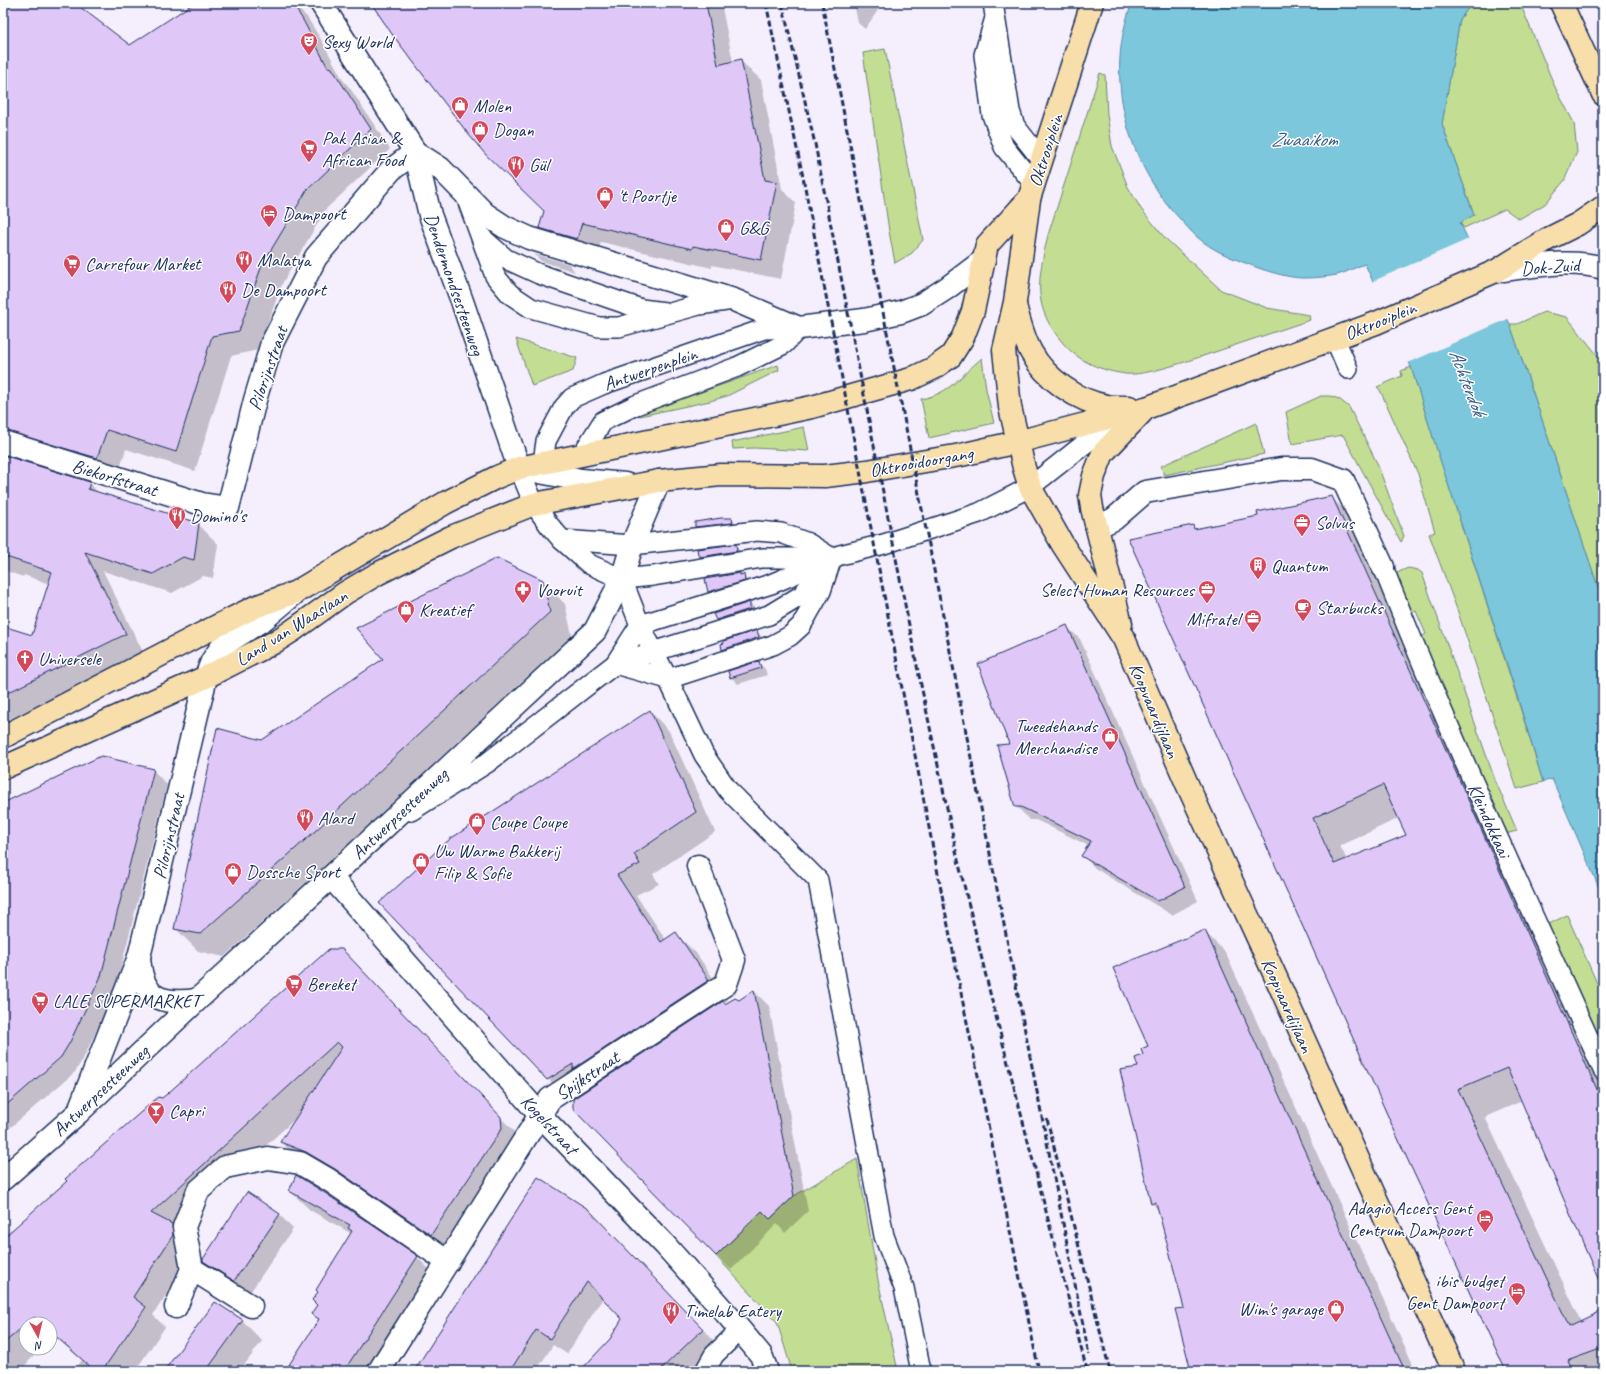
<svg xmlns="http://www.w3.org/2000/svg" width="1606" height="1374" viewBox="0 0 1606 1374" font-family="Caveat,sans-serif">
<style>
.green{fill:#c3dd93;stroke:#6f8678}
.water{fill:#7cc7dc;stroke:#558aaa}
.pier{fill:#f5eefd}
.shadow{fill:#0003;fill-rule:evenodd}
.building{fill:#dfc8f8;stroke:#1b2f5e;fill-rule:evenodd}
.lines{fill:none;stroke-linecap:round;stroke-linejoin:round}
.lane-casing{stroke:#1b2f5e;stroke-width:22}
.street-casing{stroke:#1b2f5e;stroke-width:25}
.secondary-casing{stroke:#1b2f5e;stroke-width:25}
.primary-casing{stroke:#1b2f5e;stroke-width:25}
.lane{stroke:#fff;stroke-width:19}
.street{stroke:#fff;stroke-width:22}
.secondary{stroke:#fff;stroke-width:22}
.primary{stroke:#f8deab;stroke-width:22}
.rail{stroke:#1b2f5e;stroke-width:3;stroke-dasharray:6 3;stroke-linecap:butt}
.labels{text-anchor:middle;stroke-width:3;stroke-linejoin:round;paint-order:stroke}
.poi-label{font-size:19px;fill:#1b2f5e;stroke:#fff;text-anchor:start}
.street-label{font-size:19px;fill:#1b2f5e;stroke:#fff}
.water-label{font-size:20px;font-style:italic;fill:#385d84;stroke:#fff}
</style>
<rect width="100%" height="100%" fill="#f5eefd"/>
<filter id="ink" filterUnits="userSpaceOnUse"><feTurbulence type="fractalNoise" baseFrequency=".025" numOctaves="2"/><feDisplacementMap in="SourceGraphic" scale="8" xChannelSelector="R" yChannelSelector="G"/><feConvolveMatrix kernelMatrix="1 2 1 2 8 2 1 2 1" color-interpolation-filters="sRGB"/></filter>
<g filter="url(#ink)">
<!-- green -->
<g class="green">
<polygon points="1472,3 1520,3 1555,87 1574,123 1577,152 1564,181 1545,204 1519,219 1505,209 1464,228 1460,223 1474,214 1442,124 1460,19"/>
<polygon points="885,49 923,240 912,253 895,263 889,231 863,53"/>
<path d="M1100,73L1105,75L1107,115L1112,146L1128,187L1141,209L1165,238L1221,290L1267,308L1309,315L1310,320C1274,332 1239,344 1203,356C1184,362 1145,376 1126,374C1102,371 1079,362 1063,343C1031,306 1038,279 1048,235Z"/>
<polygon points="1544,312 1567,317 1603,362 1603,602 1510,324 1517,324"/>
<polygon points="516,339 577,358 573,371 532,386"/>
<path d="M982,358L986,389L994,423L929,438L921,399C950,394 961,375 982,358Z"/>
<polygon points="778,365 779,370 727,396 710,401 640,416 639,414"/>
<path d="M1411,367C1454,506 1501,643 1543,782L1517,789L1458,612L1429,534L1435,532L1418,474L1380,390L1377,387L1402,376L1401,371Z"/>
<polygon points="1321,396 1330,396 1339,399 1349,407 1377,463 1404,536 1401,542 1343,435 1292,444 1286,412"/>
<polygon points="1256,423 1264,454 1164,475 1161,466"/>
<polygon points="804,427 809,451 754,448 733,449 732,442"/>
<polygon points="1408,568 1418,570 1422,573 1495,780 1517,831 1505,834 1417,639 1426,634 1416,611 1409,614 1392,575"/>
<polygon points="1567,915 1603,997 1603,1054 1545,926"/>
<polygon points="857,1159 878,1280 898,1371 792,1371 777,1322 716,1256 762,1211 770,1219 794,1196"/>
</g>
<!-- water -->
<path class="water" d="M1132,3H1472L1460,19L1442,124L1474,215L1460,223L1510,324L1603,602V897L1552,779L1543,782L1516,692L1436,447L1411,367L1365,264C1355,267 1346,273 1337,275C1326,277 1314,278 1303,278C1288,278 1262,270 1248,264C1229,257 1212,250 1197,237C1191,232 1186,225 1180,219C1127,163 1103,77 1132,3Z"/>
<!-- pier -->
<polygon class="pier" points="1471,238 1510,318 1408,363 1371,282"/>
<!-- shadow -->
<g class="shadow">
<polygon points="3,3 74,3 130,46 196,3 292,3 307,17 322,41 343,80 350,88 390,149 326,209 282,284 258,350 231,356 195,471 126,449 117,477 14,452 10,458 89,483 100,494 198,524 218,544 213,578 203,576 172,593 103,571 144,654 3,722 3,627 32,636 49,584 24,575 23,577 3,570"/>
<polygon points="372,3 721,3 733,62 741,61 761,80 782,189 796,203 781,279 712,265 712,268 601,242 596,258 560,248 541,228 545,211"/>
<polygon points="854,3 883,3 865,29 858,23"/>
<polygon points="534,254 569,264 575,272 541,261"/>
<path d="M1331,497L1359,525L1603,1070V1288L1522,1101L1485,1117L1581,1321L1603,1311V1371H1506L1129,538L1192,526L1196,530L1259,517ZM1399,818L1407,836L1347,860L1340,846Z"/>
<polygon points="732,520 739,527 703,533 696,526"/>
<polygon points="735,546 742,553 708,564 699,554"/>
<polygon points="739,574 741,576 743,576 750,583 716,599 709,592"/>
<polygon points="542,581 565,604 572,635 337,854 224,957 198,951 175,928 262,741"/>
<polygon points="750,603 756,610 723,627 716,620 714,614"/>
<polygon points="1066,626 1080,639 1198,901 1172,915 1096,869 1083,856 1089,846 1036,820 1030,820 1016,806 1010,744"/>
<polygon points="757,632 764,639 730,656 723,649"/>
<polygon points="758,662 765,669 767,675 738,684 731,677"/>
<polygon points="650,711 669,731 715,832 653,874 659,884 636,895 666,940 676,934 696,953 728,1000 724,1003 726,1005 739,1001 754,991 769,1006 808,1211 785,1233 777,1224 731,1270 716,1255 593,1087 590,1085 568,1100 381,903"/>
<polygon points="153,770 167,785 115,991 84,1057 75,1072 3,1134 3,804"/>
<polygon points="1204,931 1225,952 1416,1371 1192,1371 1185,1309 1159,1211 1152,1203 1139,1068"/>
<polygon points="362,970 520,1138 451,1254 301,1161 281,1142 296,1118 175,1229 192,1255 153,1315 165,1327 135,1371 74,1371 82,1360 54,1336 50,1340 50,1324 26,1324 26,1348 41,1348 20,1371 3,1371 3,1239 163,1099"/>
<polygon points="290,1191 417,1257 437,1277 376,1371 286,1371 319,1320 312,1314 318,1305 319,1292 352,1234 310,1210"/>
<polygon points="279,1214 293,1229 249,1294 219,1276 204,1261"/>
<polygon points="604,1226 719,1346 692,1371 581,1371 611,1339 624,1319 603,1298 567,1354 553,1345 536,1371 416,1371"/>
<polygon points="215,1303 243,1321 262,1341 240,1371 165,1371"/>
</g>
<!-- building -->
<g class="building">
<polygon points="3,3 75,3 130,45 194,3 292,3 303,20 328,68 331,67 371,129 307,190 262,265 239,331 212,336 176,452 107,430 97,458 3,430"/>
<polygon points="371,3 706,3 718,65 741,59 765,180 777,182 761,260 693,246 692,249 582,223 577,239 539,228 544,211 486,155 469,135 392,34"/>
<polygon points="3,455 90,482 88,489 199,523 194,560 183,557 153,574 85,552 126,634 3,695 3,626 32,635 52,572 3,556"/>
<path d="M1332,496L1434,723L1603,1103V1290L1507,1068L1458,1089L1569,1326L1603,1310V1348L1567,1361L1571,1371H1506L1405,1154L1128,538L1193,525L1194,529L1258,516L1257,512ZM1383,785L1406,835L1334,864L1313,818Z"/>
<polygon points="721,518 732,518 733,523 695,527 695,522"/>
<polygon points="736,544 737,551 700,557 700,555 698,555 697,549"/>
<polygon points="497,558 543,580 550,612 314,832 200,934 174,929 217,728 262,740 383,659 356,628"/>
<polygon points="740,573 740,575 744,574 745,581 708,592 705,579"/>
<polygon points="750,602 750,609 716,620 713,614"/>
<polygon points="1067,625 1185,887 1158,901 1081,856 1091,841 1021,807 1015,807 997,745 1009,744 978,664"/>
<polygon points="757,630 759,637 722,650 721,644 724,643 724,641"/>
<polygon points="759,661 761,668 730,678 728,671"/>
<polygon points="650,710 696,812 634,854 640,864 617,875 661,942 676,932 709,980 573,1069 573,1064 547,1080 379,903 450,839"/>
<polygon points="101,756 154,769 101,976 70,1042 61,1057 3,1108 3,803"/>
<polygon points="1205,930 1266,1066 1405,1371 1191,1371 1175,1309 1184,1308 1156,1202 1151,1204 1120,1070 1138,1067 1135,1058 1143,1055 1141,1049 1148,1046 1113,968"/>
<polygon points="329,949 342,949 501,1117 502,1128 431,1235 335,1169 306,1152 280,1142 342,1047 337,1042 151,1213 172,1224 173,1235 133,1297 146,1307 102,1371 95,1371 50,1331 50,1324 42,1324 34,1317 3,1344 3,1238 67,1181 65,1179 158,1097 162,1098 167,1094"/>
<polygon points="754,990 794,1196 770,1219 762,1211 716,1256 573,1109 573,1099 723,1001 725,1004 735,998 739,1000"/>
<polygon points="296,1175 322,1191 418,1256 344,1371 285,1371 319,1319 311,1314 317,1305 312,1300 318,1292 316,1290 352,1231 348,1228 350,1225 289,1191"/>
<polygon points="538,1177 588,1209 703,1329 659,1371 580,1371 610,1339 622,1319 587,1282 550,1339 536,1330 510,1371 414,1371"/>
<polygon points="247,1192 280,1214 234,1281 203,1261 203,1259"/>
<polygon points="215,1302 243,1320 206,1371 164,1371"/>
</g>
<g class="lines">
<!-- lane casing -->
<g class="lane-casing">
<g id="lane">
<polyline points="993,3 1010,111 1015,126 1041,159"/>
<polyline points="995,18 984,55 992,115 1004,147 1034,184"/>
<polyline points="465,194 495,276 510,294 531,308 599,327 619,327 699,305 733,300"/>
<polyline points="481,237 506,259 539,274 641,309 665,312"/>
<polyline points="1335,339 1348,369"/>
<polyline points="581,456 603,421 636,405 737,367 784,344 799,328"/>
<polyline points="543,463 546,441 564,407 572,398 604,384 764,329 799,328"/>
<polyline points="519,468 534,504 549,525 562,540 589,564 622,579 653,576 762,558 824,558"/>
<polyline points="562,540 632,545 757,531 781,533 808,543 832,558"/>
<path d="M1383,567C1450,737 1528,903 1603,1070"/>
<polyline points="622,579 640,625 668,679 704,755 728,790 818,880 884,1236 904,1288 921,1371"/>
<polyline points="615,664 668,679 773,645 790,636 801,626 821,591 832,558"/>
<polyline points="615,664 769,615 802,595 823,569"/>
<polyline points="411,811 487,763 615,664 640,625 771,584 840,555 884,544 979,513 1030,487 1087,442 1132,416"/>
<polyline points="705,1371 714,1355 740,1330"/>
</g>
</g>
<!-- street casing -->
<g class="street-casing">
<g id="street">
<path d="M1496,271C1531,267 1569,258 1603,268"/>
<polyline points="3,442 202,504 228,508 255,400 272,343 316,257 391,170 415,152"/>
<polyline points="1097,527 1114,519 1145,492 1281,469 1312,469 1343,480 1383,567"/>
<polyline points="331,877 540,1115 665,1245 731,1319 761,1355 767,1371"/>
<polyline points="251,1306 192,1269 184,1227 198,1191 225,1167 268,1158 300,1163 329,1180 448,1262"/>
<polyline points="176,1307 192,1269"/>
<polyline points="379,1371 550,1099 726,984 734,960 698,866"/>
</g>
</g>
<!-- secondary casing -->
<g class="secondary-casing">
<g id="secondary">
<polyline points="321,3 415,152 430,215 462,301 519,468 581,480 625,484"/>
<polyline points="415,152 440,168 485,214 505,227 529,238 734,300 799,328 864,320 901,312 922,304 947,288 984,260"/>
<path d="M139,957C142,998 159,1005 197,1000"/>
<polyline points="81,1105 139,957 206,677 212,661 223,645 264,619 295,593"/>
<polyline points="3,1179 79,1112 197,1000 331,877 595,631 622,579 632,545 659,481"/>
</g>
</g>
<!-- primary casing -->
<g class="primary-casing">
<g id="primary">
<polyline points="1092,3 1029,199 1015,302 1004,350 1010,407 1024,468 1030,487 1063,545 1124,639 1187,784 1273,971 1454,1371"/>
<polyline points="1561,3 1603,94"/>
<path d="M1015,305C1019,321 1023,337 1031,352C1046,379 1077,401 1107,406C1114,407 1122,407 1129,407"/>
<polyline points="1121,624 1092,508 1090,495 1094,476 1103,453 1146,408"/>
<polyline points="3,737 201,634 255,607 296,592 445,503 497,477 519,468 812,407 911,379 934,368 951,356 963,337 973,311 987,245 1029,199"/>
<polyline points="3,768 206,677 273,643 292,631 345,593 377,574 451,537 534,504 659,481 721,475 825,476 867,471 961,455 1017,442 1146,408 1376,323 1496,271 1548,239 1578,224 1603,207"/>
</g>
</g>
<!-- lane -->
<use href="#lane" class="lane"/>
<!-- street -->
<use href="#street" class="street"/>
<!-- secondary -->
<use href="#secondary" class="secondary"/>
<!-- primary -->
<use href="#primary" class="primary"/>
<!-- rail -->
<g class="rail">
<polyline points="766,3 803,177 963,1003 1039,1371"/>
<polyline points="782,3 815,144 917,666 958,860 991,997 1087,1371"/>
<polyline points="822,3 1089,1355"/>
<polyline points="1047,1119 1110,1371"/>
</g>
</g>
</g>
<!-- icons -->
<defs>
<g id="theatre-pin" transform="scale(0.9)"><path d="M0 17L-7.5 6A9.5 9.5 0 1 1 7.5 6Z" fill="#d1495b" stroke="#fff"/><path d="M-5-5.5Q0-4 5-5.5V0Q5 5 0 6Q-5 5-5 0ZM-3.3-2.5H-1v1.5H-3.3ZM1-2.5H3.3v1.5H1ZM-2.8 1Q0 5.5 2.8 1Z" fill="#fff"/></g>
<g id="shop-pin" transform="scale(0.9)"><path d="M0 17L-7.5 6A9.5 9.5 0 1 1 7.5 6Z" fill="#d1495b" stroke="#fff"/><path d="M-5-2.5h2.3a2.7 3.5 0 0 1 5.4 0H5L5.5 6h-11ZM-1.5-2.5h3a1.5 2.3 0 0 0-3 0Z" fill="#fff"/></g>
<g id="supermarket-pin" transform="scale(0.9)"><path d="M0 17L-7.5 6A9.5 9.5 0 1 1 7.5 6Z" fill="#d1495b" stroke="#fff"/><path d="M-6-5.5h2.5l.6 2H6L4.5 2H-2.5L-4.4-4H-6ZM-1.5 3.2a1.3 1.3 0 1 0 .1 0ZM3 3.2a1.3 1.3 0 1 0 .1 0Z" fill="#fff"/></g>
<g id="restaurant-pin" transform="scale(0.9)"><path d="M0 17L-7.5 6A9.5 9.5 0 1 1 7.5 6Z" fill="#d1495b" stroke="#fff"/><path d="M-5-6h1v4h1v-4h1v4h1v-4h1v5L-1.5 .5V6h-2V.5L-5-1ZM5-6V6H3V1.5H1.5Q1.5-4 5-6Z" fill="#fff"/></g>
<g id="hotel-pin" transform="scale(0.9)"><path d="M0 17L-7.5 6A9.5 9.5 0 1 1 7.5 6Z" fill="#d1495b" stroke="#fff"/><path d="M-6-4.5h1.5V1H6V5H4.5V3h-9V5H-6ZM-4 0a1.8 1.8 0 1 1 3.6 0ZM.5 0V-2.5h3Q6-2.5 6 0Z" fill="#fff"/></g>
<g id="office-pin" transform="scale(0.9)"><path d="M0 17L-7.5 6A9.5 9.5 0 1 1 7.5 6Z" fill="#d1495b" stroke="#fff"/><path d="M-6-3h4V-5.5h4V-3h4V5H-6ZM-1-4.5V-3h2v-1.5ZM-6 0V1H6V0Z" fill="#fff"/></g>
<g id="building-pin" transform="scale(0.9)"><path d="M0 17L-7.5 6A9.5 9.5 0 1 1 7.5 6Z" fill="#d1495b" stroke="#fff"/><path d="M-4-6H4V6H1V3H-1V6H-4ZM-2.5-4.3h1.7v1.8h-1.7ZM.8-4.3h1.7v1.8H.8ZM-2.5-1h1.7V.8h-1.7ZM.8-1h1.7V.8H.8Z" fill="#fff"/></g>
<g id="pharmacy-pin" transform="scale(0.9)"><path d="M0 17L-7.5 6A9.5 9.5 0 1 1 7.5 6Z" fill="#d1495b" stroke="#fff"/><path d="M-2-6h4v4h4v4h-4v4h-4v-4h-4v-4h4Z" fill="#fff"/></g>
<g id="cafe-pin" transform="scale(0.9)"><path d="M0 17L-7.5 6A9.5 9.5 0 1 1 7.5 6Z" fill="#d1495b" stroke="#fff"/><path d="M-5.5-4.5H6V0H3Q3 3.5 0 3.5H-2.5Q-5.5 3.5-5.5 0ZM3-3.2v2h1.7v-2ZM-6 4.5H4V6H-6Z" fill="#fff"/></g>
<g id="church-pin" transform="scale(0.9)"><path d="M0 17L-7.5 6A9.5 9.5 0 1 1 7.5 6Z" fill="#d1495b" stroke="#fff"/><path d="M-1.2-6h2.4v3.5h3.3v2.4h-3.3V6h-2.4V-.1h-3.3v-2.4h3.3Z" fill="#fff"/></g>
<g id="bar-pin" transform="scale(0.9)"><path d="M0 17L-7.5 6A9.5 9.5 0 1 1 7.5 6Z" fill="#d1495b" stroke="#fff"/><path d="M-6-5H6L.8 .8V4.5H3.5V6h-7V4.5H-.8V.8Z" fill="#fff"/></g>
</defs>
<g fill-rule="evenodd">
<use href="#theatre-pin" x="309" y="41"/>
<use href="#shop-pin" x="460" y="105"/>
<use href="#shop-pin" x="480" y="129"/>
<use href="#supermarket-pin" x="309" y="148"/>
<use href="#restaurant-pin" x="516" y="164"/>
<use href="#shop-pin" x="605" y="195"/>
<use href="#hotel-pin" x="269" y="213"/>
<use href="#shop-pin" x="726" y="227"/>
<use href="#restaurant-pin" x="244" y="259"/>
<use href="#supermarket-pin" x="72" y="263"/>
<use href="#restaurant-pin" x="228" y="289"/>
<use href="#restaurant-pin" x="177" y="515"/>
<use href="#office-pin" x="1302" y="522"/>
<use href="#building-pin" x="1258" y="565"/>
<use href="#pharmacy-pin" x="523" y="589"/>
<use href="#office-pin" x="1207" y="589"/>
<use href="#cafe-pin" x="1303" y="607"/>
<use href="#shop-pin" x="406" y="609"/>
<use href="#office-pin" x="1253" y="618"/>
<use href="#church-pin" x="25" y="658"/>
<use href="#shop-pin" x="1110" y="736"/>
<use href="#restaurant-pin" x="305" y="817"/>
<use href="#shop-pin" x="477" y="821"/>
<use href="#shop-pin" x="421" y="861"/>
<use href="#shop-pin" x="233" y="871"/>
<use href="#supermarket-pin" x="294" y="983"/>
<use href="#supermarket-pin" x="40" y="1000"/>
<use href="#bar-pin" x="156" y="1110"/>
<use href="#hotel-pin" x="1485" y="1218"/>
<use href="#hotel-pin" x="1517" y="1291"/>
<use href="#shop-pin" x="1336" y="1308"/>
<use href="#restaurant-pin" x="671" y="1310"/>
</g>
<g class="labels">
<!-- poi labels -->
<g class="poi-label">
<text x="322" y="48">Sexy World</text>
<text x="473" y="112">Molen</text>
<text x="493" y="136">Dogan</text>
<text x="322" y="144">Pak Asian &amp;<tspan x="322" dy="22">African Food</tspan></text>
<text x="529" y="171">Gül</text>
<text x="618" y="202">'t Poortje</text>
<text x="282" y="220">Dampoort</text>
<text x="739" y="234">G&amp;G</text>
<text x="257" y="266">Malatya</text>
<text x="85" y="270">Carrefour Market</text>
<text x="241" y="296">De Dampoort</text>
<text x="190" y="522">Domino's</text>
<text x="1315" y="529">Solvus</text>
<text x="1271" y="572">Quantum</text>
<text x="536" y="596">Vooruit</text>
<text x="1194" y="596" text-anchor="end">Select Human Resources</text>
<text x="1316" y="614">Starbucks</text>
<text x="419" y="616">Kreatief</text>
<text x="1240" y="625" text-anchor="end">Mifratel</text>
<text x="38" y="665">Universele</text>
<text x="1097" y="732" text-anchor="end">Tweedehands<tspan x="1097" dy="22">Merchandise</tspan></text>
<text x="318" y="824">Alard</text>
<text x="490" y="828">Coupe Coupe</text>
<text x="434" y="857">Uw Warme Bakkerij<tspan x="434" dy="22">Filip &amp; Sofie</tspan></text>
<text x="246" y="878">Dossche Sport</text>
<text x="307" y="990">Bereket</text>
<text x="53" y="1007">LALE SUPERMARKET</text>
<text x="169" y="1117">Capri</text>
<text x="1472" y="1214" text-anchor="end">Adagio Access Gent<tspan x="1472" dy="22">Centrum Dampoort</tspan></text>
<text x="1504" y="1287" text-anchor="end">ibis budget<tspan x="1504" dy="22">Gent Dampoort</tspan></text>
<text x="1323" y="1315" text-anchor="end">Wim's garage</text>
<text x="684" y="1317">Timelab Eatery</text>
</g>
<!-- street labels -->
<g class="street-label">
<text transform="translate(1045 150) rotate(-72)" y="7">Oktrooiplein</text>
<text transform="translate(1550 266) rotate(-4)" y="7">Dok-Zuid</text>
<text transform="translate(455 284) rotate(71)" y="7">Dendermondsesteenweg</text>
<text transform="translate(1380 320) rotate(-22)" y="7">Oktrooiplein</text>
<text transform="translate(267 368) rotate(-71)" y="7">Pilorijnstraat</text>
<text transform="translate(650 368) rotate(-19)" y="7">Antwerpenplein</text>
<text transform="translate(921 461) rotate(-10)" y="7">Oktrooidoorgang</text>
<text transform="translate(115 477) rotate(17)" y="7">Biekorfstraat</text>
<text transform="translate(291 627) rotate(-32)" y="7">Land van Waaslaan</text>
<text transform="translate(1155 710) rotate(67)" y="7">Koopvaardijlaan</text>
<text transform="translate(399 813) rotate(-43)" y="7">Antwerpsesteenweg</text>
<text transform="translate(1490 820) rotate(66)" y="7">Kleindokkaai</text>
<text transform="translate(168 836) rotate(-77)" y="7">Pilorijnstraat</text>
<text transform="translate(1288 1005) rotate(66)" y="7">Koopvaardijlaan</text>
<text transform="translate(587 1075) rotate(-34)" y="7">Spijkstraat</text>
<text transform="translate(100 1090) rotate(-43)" y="7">Antwerpsesteenweg</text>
<text transform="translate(550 1124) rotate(47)" y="7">Kogelstraat</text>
</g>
<!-- water labels -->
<g class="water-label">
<text x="1304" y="146">Zwaaikom</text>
<text transform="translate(1468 382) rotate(69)" y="7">Achterdok</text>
</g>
</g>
<!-- margin -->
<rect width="1606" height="1374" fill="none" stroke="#fff" stroke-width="16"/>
<rect x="8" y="8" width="1590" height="1358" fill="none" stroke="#1b2f5e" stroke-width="1.5" filter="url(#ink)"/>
<!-- north arrow -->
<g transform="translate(38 1336) rotate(172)"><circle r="19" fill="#ffffff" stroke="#a4acbf"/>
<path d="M0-3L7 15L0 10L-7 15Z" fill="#d1495b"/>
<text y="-6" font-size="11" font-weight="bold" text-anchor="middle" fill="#1b2f5e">N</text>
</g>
</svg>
